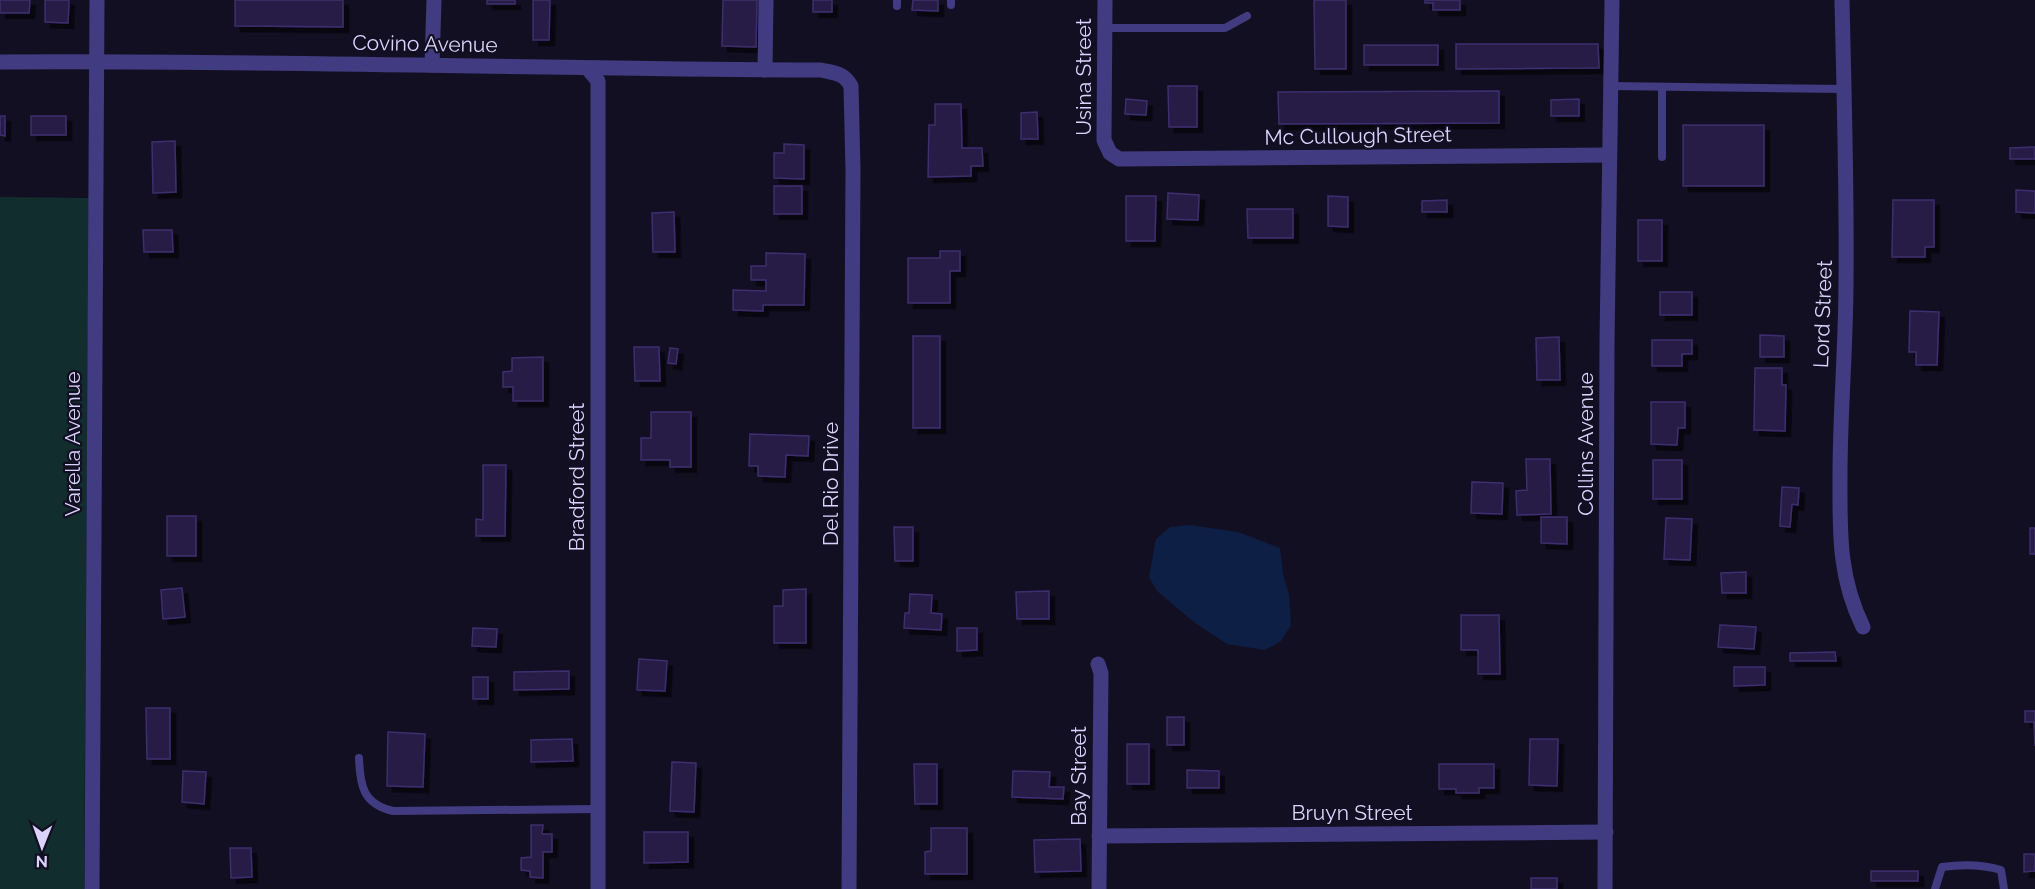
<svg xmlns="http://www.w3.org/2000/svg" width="2035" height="889" viewBox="0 0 2035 889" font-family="Raleway,sans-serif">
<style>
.green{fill:#122d2d}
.water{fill:#0d1f44}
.building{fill:#251c44;stroke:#3e2e6f;stroke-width:1.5;filter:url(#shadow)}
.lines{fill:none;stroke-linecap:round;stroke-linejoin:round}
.service{stroke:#413c81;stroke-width:8}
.minor{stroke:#413c81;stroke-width:15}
.tertiary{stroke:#413c81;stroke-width:15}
.labels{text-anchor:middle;stroke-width:4.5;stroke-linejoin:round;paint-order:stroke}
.street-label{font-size:21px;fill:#dad3fe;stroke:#130f23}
</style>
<defs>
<filter id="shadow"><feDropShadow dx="5.5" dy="5.5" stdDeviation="0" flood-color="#0009"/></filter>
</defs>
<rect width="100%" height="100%" fill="#130f23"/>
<!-- green -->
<polygon class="green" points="0,197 89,198 84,889 0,889"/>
<!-- water -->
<polygon class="water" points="1190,525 1238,532 1280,548 1283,574 1289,595 1291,625 1281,641 1265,650 1227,644 1195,623 1157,591 1149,577 1156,539 1170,527"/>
<!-- building -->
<g class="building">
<polygon points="0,0 30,0 29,13 0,13"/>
<polygon points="45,0 69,0 68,23 45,22"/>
<polygon points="235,0 343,0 343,27 235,26"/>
<rect x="487" y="0" width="28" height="4"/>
<polygon points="533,0 550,0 549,40 533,40"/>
<polygon points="723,0 757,0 756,47 722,46"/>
<rect x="813" y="0" width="19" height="12"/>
<polygon points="913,0 938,0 938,11 912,10"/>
<polygon points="1314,0 1346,0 1346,69 1315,69"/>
<polygon points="1425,0 1460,0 1460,10 1433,10 1433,3 1425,3"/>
<polygon points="1456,44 1598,44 1599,68 1456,69"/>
<rect x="1364" y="45" width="74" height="20"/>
<polygon points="1168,86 1197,86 1197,127 1169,127"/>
<polygon points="1499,91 1499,123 1279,124 1278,92"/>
<polygon points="1126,99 1147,101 1146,115 1125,114"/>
<polygon points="1579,99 1579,116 1551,116 1551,100"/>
<polygon points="935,104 961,104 962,148 982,148 983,166 971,166 971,176 928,177 929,125 935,125"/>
<polygon points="1037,112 1038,139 1021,139 1021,113"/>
<polygon points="0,116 5,116 5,136 0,135"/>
<rect x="31" y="116" width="35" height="19"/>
<rect x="1683" y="125" width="81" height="61"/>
<polygon points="175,141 176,192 153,193 152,142"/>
<polygon points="784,144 804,145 804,179 774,178 774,153 784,153"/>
<polygon points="2035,147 2035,159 2010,159 2010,148"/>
<rect x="774" y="186" width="28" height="28"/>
<polygon points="2016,190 2035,191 2035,213 2016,212"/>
<polygon points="1168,193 1199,195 1198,220 1167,219"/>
<polygon points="1126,196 1156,196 1155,241 1126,241"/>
<polygon points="1328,196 1348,197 1348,227 1328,226"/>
<polygon points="1447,200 1447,212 1422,212 1422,201"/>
<polygon points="1893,200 1934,200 1934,247 1925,247 1925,257 1892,257"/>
<polygon points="1247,209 1293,209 1293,238 1248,238"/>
<polygon points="674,212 675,252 653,252 652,213"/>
<rect x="1638" y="220" width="24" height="41"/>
<polygon points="143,230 172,230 173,252 144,252"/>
<polygon points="940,251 960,251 960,271 950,271 950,303 908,303 908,258 940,258"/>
<polygon points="766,253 805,254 804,305 763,305 763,311 733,310 733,290 766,291 766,280 751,280 751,266 766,266"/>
<rect x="1660" y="292" width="32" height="23"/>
<polygon points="1910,311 1939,312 1937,365 1916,365 1916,352 1909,352"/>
<polygon points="1760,335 1784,336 1784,357 1760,357"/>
<rect x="913" y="336" width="27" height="92"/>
<polygon points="1559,337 1560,380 1537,380 1536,338"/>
<polygon points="1652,340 1692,340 1692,354 1682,354 1682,366 1652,366"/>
<polygon points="634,347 659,347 660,381 635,381"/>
<polygon points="670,348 678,349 676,364 668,363"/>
<polygon points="543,357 543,401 513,401 513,387 503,387 503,372 512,371 512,358"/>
<polygon points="1755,368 1782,368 1782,385 1786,385 1785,431 1754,430"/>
<polygon points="1651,402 1685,402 1685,428 1678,428 1677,445 1651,444"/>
<polygon points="651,412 691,412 691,467 670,467 670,460 641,460 641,438 651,438"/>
<polygon points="750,434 809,436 808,456 786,455 785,477 758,476 758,466 749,466"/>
<polygon points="1526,459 1550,459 1551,514 1517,515 1516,491 1527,490"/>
<rect x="1653" y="460" width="29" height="39"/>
<polygon points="483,465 506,465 505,536 476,536 476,519 483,520"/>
<polygon points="1472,482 1503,483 1502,514 1471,513"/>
<polygon points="1782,487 1799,488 1798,505 1792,504 1790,527 1780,526"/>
<rect x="167" y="516" width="29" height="40"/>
<polygon points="1541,517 1567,517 1567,544 1541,543"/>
<polygon points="1666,518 1692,519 1690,560 1664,559"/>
<polygon points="894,527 913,527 913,561 895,561"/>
<rect x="2030" y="528" width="5" height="26"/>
<polygon points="1746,572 1746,593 1722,593 1721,573"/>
<polygon points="182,588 185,617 163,619 161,590"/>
<polygon points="806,589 806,643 774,643 774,606 783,606 783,590"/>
<polygon points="1049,591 1049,619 1017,619 1016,592"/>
<polygon points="910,594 932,595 931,613 942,614 941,630 904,628 905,613 909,613"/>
<polygon points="1461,615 1499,615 1500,674 1478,674 1478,650 1461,650"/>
<polygon points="1720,625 1756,627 1754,649 1718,647"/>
<polygon points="473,628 497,629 496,647 472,646"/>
<polygon points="957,628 977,628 977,650 957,651"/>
<polygon points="1835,652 1836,661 1790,661 1790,653"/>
<polygon points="639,659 667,661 665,691 637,690"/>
<polygon points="1734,667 1765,667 1765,685 1734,686"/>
<polygon points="569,671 569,689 514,690 514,672"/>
<rect x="473" y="677" width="15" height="22"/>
<polygon points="146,708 170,708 170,759 147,759"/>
<polygon points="2025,711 2035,711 2035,746 2034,722 2025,722"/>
<rect x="1167" y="717" width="17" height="28"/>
<polygon points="388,732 425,734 423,787 387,786"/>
<polygon points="572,739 573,761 531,762 531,740"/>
<polygon points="1530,739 1558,739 1557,786 1529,785"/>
<rect x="1127" y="744" width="22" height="40"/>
<polygon points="672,762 696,763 694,812 670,811"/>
<polygon points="914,764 937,764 937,804 915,804"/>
<polygon points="1439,764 1494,764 1494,788 1479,788 1479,793 1456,793 1456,789 1439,789"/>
<polygon points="1187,770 1219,771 1219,788 1187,788"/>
<polygon points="183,771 206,772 204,804 182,802"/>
<polygon points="1013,771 1050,772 1049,787 1064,787 1063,799 1012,797"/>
<polygon points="531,825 543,825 542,834 552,834 552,852 543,852 543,878 530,877 530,871 521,870 521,858 531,857"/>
<polygon points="931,828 967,828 967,874 925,874 925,852 931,851"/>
<polygon points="644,832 688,832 688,862 644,863"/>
<polygon points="1080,839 1081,871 1035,872 1034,840"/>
<polygon points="230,848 251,848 252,877 231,878"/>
<polygon points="2024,854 2035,854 2035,871 2024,872"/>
<rect x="1871" y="871" width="47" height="10"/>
<rect x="1531" y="878" width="26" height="11"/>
</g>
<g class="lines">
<!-- service -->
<g class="service">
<polyline points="951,5 951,0"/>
<polyline points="897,6 897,0"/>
<polyline points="1105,28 1225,28 1247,16"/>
<polyline points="1611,86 1845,89"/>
<polyline points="1662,157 1662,87"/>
<path d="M359,758C360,786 363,804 393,811L598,809"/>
<path d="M1935,889L1942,867C1963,864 1981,864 2001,870L2004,889"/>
</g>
<!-- minor -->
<g class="minor">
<polyline points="1105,0 1104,140 1110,153 1119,159 1609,155"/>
<path d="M1842,0C1844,94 1847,187 1846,281C1846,346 1840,411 1840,476C1840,531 1838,576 1863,627"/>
<path d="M0,62C274,60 547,69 821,70C835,73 844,73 851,86L853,170L849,889"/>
<polyline points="432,65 434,0"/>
<polyline points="589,70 598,81 598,889"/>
<polyline points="765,70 766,0"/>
<polyline points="1098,664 1101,673 1099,889"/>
<polyline points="1099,836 1606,832"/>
<polyline points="1605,889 1607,343 1612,0"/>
</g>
<!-- tertiary -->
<polyline class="tertiary" points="92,889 97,0"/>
</g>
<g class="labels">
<!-- street labels -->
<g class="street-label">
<text transform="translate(425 44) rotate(1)" y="7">Covino Avenue</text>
<text transform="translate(1084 77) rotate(-90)" y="7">Usina Street</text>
<text transform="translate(1358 136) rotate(-1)" y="7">Mc Cullough Street</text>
<text transform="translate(1823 314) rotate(-88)" y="7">Lord Street</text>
<text transform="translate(73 444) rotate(-90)" y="7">Varella Avenue</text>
<text transform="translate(1586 444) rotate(-90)" y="7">Collins Avenue</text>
<text transform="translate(577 477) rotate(-90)" y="7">Bradford Street</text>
<text transform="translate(831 484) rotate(-90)" y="7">Del Rio Drive</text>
<text transform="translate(1079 776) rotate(-90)" y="7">Bay Street</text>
<text x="1352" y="820">Bruyn Street</text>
</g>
</g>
<!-- north arrow -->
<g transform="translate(42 847) rotate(181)" stroke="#130f23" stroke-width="4.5" paint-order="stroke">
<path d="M0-4.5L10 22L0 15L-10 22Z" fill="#dad3fe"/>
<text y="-9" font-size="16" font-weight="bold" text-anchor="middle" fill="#dad3fe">N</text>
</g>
</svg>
